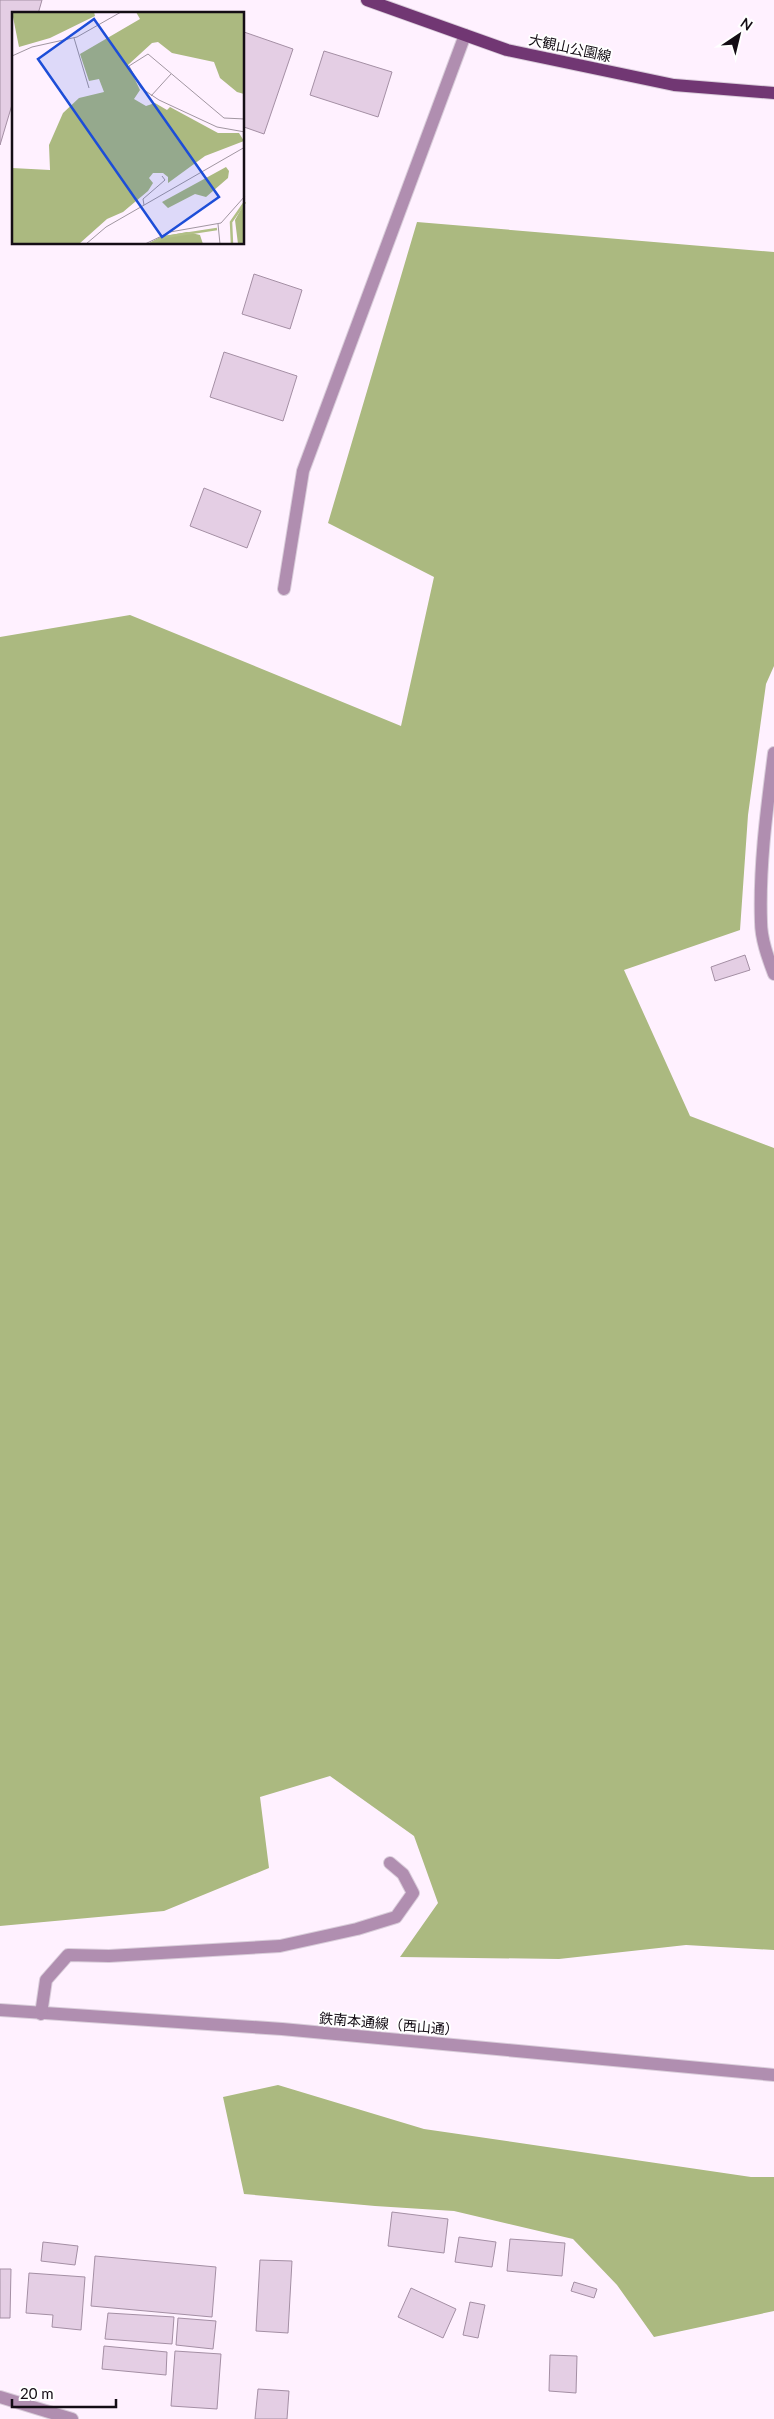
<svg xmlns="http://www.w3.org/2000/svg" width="774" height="2419" viewBox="0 0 774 2419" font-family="Lato,'Noto Sans JP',sans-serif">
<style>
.forest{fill:#abb980}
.building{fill:#e4cee4;stroke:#a48fa4}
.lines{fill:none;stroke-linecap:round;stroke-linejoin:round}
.minor-casing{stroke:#d9cdda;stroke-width:14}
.major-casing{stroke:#d9cdda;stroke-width:14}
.minor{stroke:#b08eb0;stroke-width:12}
.major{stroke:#713773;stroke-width:12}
.labels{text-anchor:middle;stroke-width:4;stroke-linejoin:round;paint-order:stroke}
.street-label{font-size:14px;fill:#140d15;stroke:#fff}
.inset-river{fill:none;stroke:#b1bf86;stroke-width:2.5}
.inset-road{fill:none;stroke:#a196a1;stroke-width:1}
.view{fill:#1d4ed8;fill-opacity:0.15;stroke:#1d4ed8;stroke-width:2.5}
.inset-edge{fill:none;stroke:#140d15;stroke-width:2.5}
</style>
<rect width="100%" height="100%" fill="#fff1ff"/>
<!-- forest -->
<g class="forest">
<polygon points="417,222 774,252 774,666 766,684 748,815 740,930 624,970 690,1116 774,1148 774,1950 686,1945 559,1959 400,1957 438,1903 414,1836 330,1776 260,1797 269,1868 164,1911 0,1926 0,637 130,615 401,726 434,577 328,523"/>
<polygon points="278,2085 424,2129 751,2177 774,2177 774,2311 654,2337 617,2285 573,2239 454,2211 375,2206 244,2194 223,2097"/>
</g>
<!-- building -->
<g class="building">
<polygon points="0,0 42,0 38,14 14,14 14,98 0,145"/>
<polygon points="244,32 293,49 264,134 244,127"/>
<polygon points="324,51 392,72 378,117 310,95"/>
<polygon points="254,274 302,290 290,329 242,314"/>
<polygon points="224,352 297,376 283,421 210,397"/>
<polygon points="204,488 261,511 247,548 190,526"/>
<polygon points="745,955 750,970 715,981 711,967"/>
<polygon points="392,2212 448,2219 444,2253 388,2246"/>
<polygon points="459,2237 496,2242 492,2267 455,2262"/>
<polygon points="510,2239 565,2243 562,2276 507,2271"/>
<polygon points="43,2242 78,2246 75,2265 41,2261"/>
<polygon points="95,2256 216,2267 212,2317 91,2306"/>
<polygon points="260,2260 292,2261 288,2333 256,2331"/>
<polygon points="0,2269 11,2269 10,2318 0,2318"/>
<polygon points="29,2273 85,2277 81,2330 52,2327 53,2315 26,2313"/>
<polygon points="574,2282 597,2289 594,2298 571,2291"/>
<polygon points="411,2288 456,2309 443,2338 398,2317"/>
<polygon points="470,2302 485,2305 478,2338 463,2335"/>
<polygon points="108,2313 174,2317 172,2344 105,2339"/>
<polygon points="178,2318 216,2321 213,2349 176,2345"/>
<polygon points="104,2346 167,2352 166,2375 102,2369"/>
<polygon points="175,2351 221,2354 217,2409 171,2406"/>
<polygon points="550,2355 577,2356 576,2393 549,2391"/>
<polygon points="258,2389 289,2391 287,2419 255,2419"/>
</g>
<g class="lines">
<!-- minor casing -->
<g class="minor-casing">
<g id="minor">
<polyline points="284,589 303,471 465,35"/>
<path d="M774,753C767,808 759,865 761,922C761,939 768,958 774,974"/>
<polyline points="0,2010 282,2029 774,2075"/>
<polyline points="41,2014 46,1980 68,1955 109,1956 280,1946 357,1929 396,1917 413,1893 403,1874 390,1863"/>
<polyline points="0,2397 72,2419"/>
</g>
</g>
<!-- major casing -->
<g class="major-casing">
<polyline id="major" points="367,0 507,50 674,85 774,93"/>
</g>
<!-- minor -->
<use href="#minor" class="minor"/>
<!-- major -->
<use href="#major" class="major"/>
</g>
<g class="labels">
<!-- street labels -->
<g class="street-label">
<text transform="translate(570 48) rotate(12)" y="5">大観山公園線</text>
<text transform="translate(389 2024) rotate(5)" y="5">鉄南本通線（西山通）</text>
</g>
</g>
<!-- overview -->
<g transform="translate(12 12)">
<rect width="232" height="232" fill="#fff1ff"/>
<path d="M0,0H82L83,4L38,26L7,35ZM124,0H232V82L225,80L208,66L202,50L160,41L146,30L140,31L116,53L128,78L122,87L134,94L143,91L155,98L158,95L206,121H227L232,129L193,144L156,171V165L151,161H141L137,166L141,171L136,179L111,200L95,207L67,232H0V156L38,158L37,133L51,101L67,86L92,80L87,67L77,69L68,42L128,7ZM214,155L217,159L216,166L194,185L183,182L156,196L150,190ZM232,192V232H226L223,208ZM175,220L188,223L191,232H136L148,225Z" fill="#abb980"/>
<path class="inset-river" d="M138,232L153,225L205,217M220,232L219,210L233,190"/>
<path class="inset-road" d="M62,26L77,76M0,44L20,35L65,25L109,0M139,84L159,62M233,107L212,106L136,42L117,54L129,76L147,88L205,115L233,120M132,193L131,187L153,168L150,164M206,212L208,232M74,232L94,215L233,135M133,232L158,220L209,211L233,184"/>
<path class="view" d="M82,7L207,185L150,225L26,47Z"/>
<rect width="232" height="232" class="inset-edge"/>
</g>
<!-- north arrow -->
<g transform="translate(739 35) rotate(35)" stroke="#ffffff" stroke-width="4" paint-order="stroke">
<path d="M0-4L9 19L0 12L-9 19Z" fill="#140d15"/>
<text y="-8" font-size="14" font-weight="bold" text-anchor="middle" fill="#140d15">N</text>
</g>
<!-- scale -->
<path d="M12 2399v8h104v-8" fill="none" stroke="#140d15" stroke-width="2.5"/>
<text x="20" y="2399" font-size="15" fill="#140d15" stroke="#ffffff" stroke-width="4" paint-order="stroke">20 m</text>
</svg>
